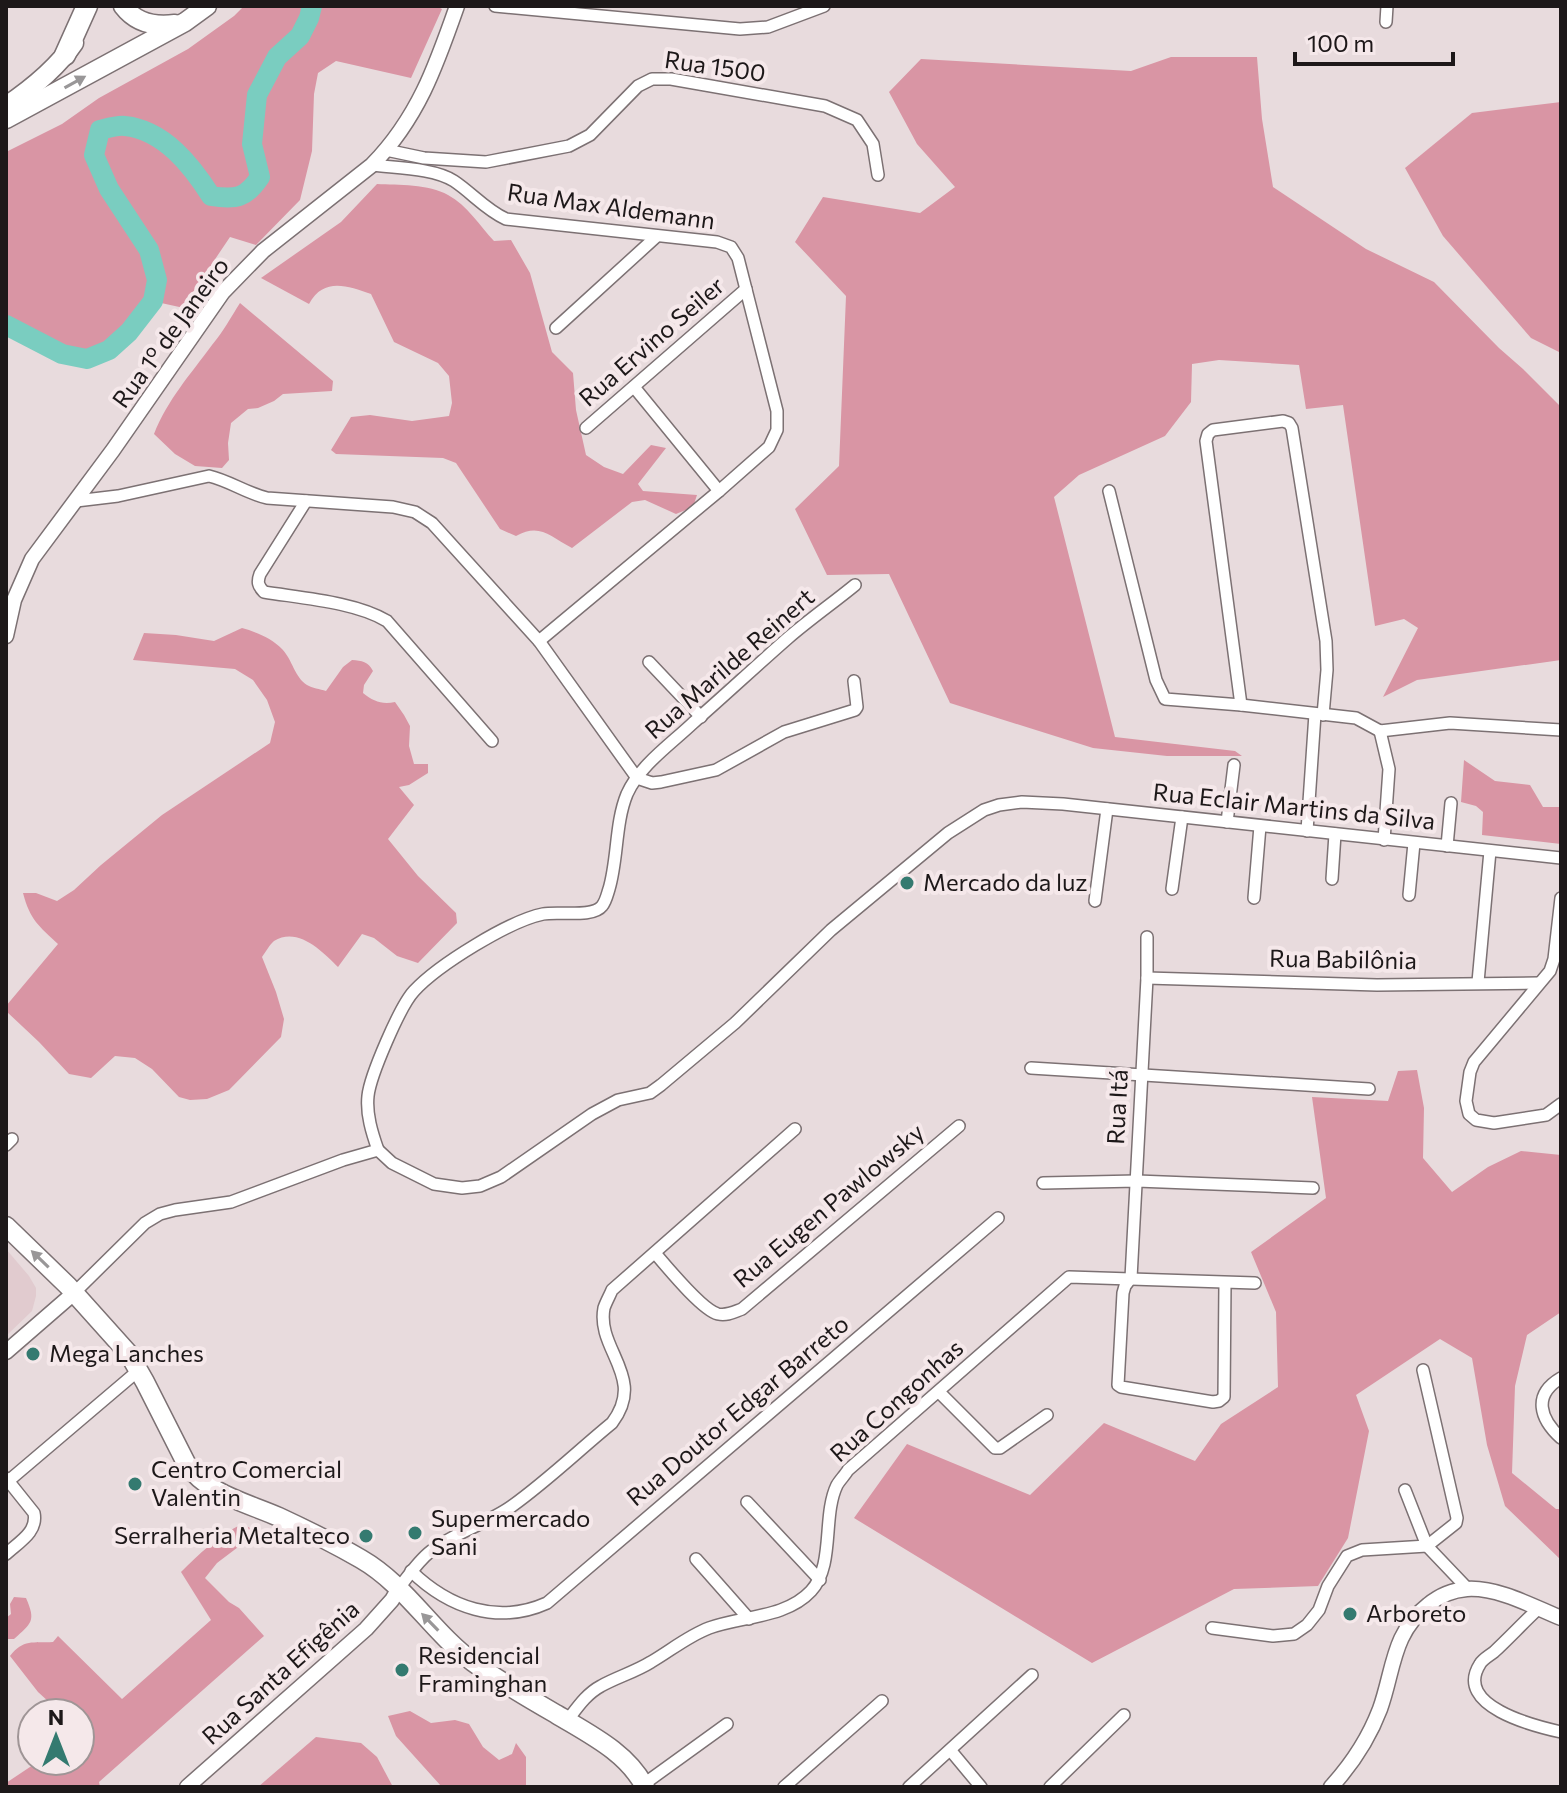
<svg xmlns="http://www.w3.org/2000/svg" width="1567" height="1793" viewBox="0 0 1567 1793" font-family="Commissioner,sans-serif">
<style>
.built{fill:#e1cbcf}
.forest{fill:#d995a4}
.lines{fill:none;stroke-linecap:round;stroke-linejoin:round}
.river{stroke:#7acdc0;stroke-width:20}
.minor-casing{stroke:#7c7173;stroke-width:14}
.tertiary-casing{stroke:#7c7173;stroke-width:17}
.primary-casing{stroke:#7c7173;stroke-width:21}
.motorway-casing{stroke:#7c7173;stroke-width:23}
.minor{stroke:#fff;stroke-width:11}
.tertiary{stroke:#fff;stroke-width:14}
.primary{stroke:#fff;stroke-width:18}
.motorway{stroke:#fff;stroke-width:20}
.oneway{fill:#999798}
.poi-dot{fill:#347a70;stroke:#f5e8ea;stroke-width:3}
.labels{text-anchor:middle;stroke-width:8;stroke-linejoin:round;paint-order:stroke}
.street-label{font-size:24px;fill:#1d1819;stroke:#f5e8ea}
.poi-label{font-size:24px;fill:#1d1819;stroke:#f5e8ea;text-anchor:start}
</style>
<rect width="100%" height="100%" fill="#e8dbdd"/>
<!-- built -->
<polygon class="built" points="6,1249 29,1276 36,1288 36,1296 32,1311 6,1336"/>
<!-- forest -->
<g class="forest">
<path d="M244,6H436L442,9L411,78L336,61L318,73L314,94L312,151L300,200L256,245L230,237L193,292V310L143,299C132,336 94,364 55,345C38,336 24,322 6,316V152L62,124L99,98L188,49L234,16Z"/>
<polygon points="1171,57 1257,57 1262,119 1273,187 1366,249 1434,282 1499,348 1523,369 1561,407 1561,660 1417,680 1383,697 1418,628 1404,619 1375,626 1343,405 1306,409 1299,365 1219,360 1192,364 1191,402 1165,436 1079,475 1054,497 1115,737 1235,751 1242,756 1167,756 1093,748 950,703 889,574 827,575 795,509 839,466 846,296 795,242 823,197 920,213 955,187 917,144 889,92 921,59 1131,71"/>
<polygon points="1561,102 1561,353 1531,338 1443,236 1405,168 1472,113"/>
<path d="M377,184C398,185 429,184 448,195C467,205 480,226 494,241L511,240L530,273L552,352L573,373L576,410L586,455L604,467L623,474L651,445L666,448L638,484L643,491L697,495L693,507L676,514L645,500L632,502L572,548C549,536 540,523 516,536L500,529L456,463L443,458L336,454L331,450L351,417L370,415L412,421L449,416L452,403L449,376L438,363L394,342L371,294C347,286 324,277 309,304L261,278L341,222Z"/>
<path d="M240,303L333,381L332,391L283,394L274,401L258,408L248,409L231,423L228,443L229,460L222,468L195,466L175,454L154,434C168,399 190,375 212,345C223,332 231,317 240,303Z"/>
<path d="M242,628C256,632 272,638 282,649C292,659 295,678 307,685C312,688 320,689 326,691L343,667L352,660C362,661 368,661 373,671L364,685L363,693C373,701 382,705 395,702L404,715L410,726L409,746L414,764H428V773L409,785L399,787L414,805L388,839L418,876L456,913L457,923L418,963L397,956L374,938L362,934L338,967C323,952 298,926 274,941C270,944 265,953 262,957L276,992L284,1019L281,1037L229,1090L207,1099L190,1100L179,1097L152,1069L135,1058L115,1056L91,1078L69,1074L39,1042L6,1011V1006L58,944C39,926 30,920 23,893H36L57,901L74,890L101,865L162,815L270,743L275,722L267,700L253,680L235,669L133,660L144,633L176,635L214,641Z"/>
<polygon points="1464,760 1495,781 1530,785 1543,807 1561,807 1561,844 1482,835 1483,812 1476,806 1461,802"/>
<polygon points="1417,1070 1424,1108 1423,1158 1452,1192 1488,1167 1521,1151 1561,1155 1561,1312 1527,1335 1515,1386 1512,1473 1556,1509 1561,1509 1561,1560 1505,1506 1487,1445 1472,1358 1440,1339 1356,1395 1369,1431 1348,1538 1318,1586 1234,1589 1092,1663 854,1518 907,1444 1030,1495 1104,1423 1195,1461 1221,1424 1278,1387 1276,1312 1251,1252 1326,1198 1312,1097 1388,1101 1398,1071"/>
<path d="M242,1524L258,1532L217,1563L205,1578L229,1602L239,1608L264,1636L99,1782L100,1787H6V1783L39,1761H80V1713H61L38,1692L10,1656C23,1639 33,1643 53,1642L58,1636L122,1699L211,1620L181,1572C199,1554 219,1535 242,1524Z"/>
<path d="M14,1597L26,1598C36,1621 32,1623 14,1639H6V1618L11,1614L10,1604Z"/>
<polygon points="410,1711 431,1723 455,1720 469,1724 483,1747 499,1760 512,1754 516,1743 526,1757 526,1787 441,1786 396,1736 388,1716"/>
<polygon points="316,1737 361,1743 377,1757 393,1787 258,1787"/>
</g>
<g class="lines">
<!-- river -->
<path class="river" d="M6,325L62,354L87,359L109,350L129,332L153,301L157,280L149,250L109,189L94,155L100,130C108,128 118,125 125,126C164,130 192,166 211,196C236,200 246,198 260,177L252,144L257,95L277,57L300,36L309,18L312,6"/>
<!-- minor casing -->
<g class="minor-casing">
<g id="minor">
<polyline points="495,6 740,29 768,27 824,6"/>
<polyline points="1386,22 1387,6"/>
<polyline points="386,150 424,158 486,162 569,146 590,135 638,86 652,79 671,79 825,106 857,120 873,144 878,175"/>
<path d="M372,165C396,168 434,168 454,181C472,193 486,210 506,219L717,242L731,247L738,258L777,411V430L769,447L719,491L539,641"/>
<polyline points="556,328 657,236"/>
<polyline points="634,387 719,491"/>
<polyline points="586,428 746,289"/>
<polyline points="1109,491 1156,680 1165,699 1241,705 1356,718 1380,731"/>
<path d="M76,501L118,496L209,476C230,481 246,493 267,498L393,507L415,512L432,523L539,641L637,778"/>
<path d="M306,501L260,574C257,582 258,586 264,592C301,598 356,602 387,621L492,741"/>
<polyline points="649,662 701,717"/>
<polyline points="1241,705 1206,441 1208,434 1213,430 1283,421 1289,423 1292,428 1326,641 1327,670 1323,715"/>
<polyline points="1380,731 1450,723 1561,730"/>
<polyline points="1380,731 1389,769 1384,840"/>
<polyline points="637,778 652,783 661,782 716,770 784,732 855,710 857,707 854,681"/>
<polyline points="1227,822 1234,765"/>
<polyline points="1307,831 1315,714"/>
<polyline points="1447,846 1451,803"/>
<polyline points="1332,879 1335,834"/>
<polyline points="1172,889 1182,817"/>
<polyline points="1409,895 1414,843"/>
<polyline points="1254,898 1260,826"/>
<polyline points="1561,898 1554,959 1550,971 1474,1062 1470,1072 1466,1101 1469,1114 1476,1120 1494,1123 1546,1115 1561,1104"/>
<polyline points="1095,901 1107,809"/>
<polyline points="1147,937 1147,978 1131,1278 1125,1286 1123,1293 1118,1385 1121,1387 1213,1402 1219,1401 1224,1397 1225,1283"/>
<polyline points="1147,978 1377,985 1539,983"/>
<polyline points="1478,982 1490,851"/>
<polyline points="1031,1068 1369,1089"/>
<polyline points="6,1145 12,1139"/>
<path d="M378,1150C372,1133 366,1114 368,1096C370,1076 400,1006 414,991C438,965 509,921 543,914C558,911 593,918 602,906C606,901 607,895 609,889C618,859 615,823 627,794C640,765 671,744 693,723C725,695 756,666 788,638C810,619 833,603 855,585"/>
<polyline points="1043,1183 1137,1181 1313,1188"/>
<path d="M655,1253C667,1267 702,1310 718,1314C727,1316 734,1312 742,1309L959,1126"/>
<polyline points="74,1293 145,1223 160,1214 175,1210 231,1202 343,1160 378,1150 392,1163 434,1184 462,1188 480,1186 501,1177 592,1114 618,1100 650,1093 661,1085 735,1023 831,930 948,833 984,810 999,805 1022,802 1063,804 1561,858"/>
<path d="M1561,1378C1532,1395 1540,1419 1561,1438"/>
<polyline points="939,1392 995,1448 1000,1448 1047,1415"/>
<path d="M6,1478L34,1513C38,1532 19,1542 6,1554"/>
<polyline points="6,1483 139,1370"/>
<polyline points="1405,1490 1427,1546 1468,1589"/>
<polyline points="747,1502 820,1580"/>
<polyline points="696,1559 749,1619"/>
<path d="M411,1571C449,1608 498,1625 547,1603L998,1218"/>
<path d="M399,1588C409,1575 418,1561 431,1551C455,1532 487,1524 512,1506C547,1481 579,1450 612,1423C647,1377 596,1350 604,1308C606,1302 610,1295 612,1290L795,1129"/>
<path d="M1538,1609C1523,1623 1509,1638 1494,1652C1489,1656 1483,1659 1480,1664C1453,1706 1534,1726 1561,1732"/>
<polyline points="1212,1628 1273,1636 1294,1634 1307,1625 1319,1610 1328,1586 1347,1556 1362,1550 1427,1546 1456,1523 1457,1518 1423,1370"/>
<path d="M567,1721C577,1708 586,1694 601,1686C617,1677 635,1672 651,1662C670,1651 688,1636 709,1628C742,1616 786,1618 811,1591C835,1565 822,1516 837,1485C840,1480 845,1475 848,1470L1069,1277L1255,1283"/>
<polyline points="951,1751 981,1787"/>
<polyline points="644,1784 727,1724"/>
<polyline points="784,1787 882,1701"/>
<polyline points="909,1787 1032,1675"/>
<polyline points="1050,1787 1124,1715"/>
</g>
</g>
<!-- tertiary casing -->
<g class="tertiary-casing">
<g id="tertiary">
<path d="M6,636L14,600L32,559L113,450L223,292L263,251L372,165C418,118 436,66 457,6"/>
<polyline points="6,1352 74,1293"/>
<polyline points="187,1787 366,1629 392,1600 399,1588"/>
<path d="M1331,1787C1352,1764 1369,1738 1380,1709C1394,1670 1392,1633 1428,1605C1439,1596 1452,1590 1467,1589C1498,1587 1534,1607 1561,1618"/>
</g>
</g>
<!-- primary casing -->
<g class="primary-casing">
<g id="primary">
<path d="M123,6C136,23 154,27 175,24"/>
<path d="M6,106C31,89 57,68 74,43"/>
<polyline points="6,119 185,22 207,6"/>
<path d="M6,1226L68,1286L129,1354L145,1382L186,1463C208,1495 245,1502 279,1517C307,1530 335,1544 361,1559C406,1585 432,1632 473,1662C500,1682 528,1698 556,1714C589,1734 627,1752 645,1787"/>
</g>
</g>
<!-- motorway casing -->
<g class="motorway-casing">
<polyline id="motorway" points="65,55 87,6"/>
</g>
<!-- minor -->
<use href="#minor" class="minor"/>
<!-- tertiary -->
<use href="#tertiary" class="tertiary"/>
<!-- primary -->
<use href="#primary" class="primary"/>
<!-- motorway -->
<use href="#motorway" class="motorway"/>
</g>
<!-- one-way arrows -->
<defs><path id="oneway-solid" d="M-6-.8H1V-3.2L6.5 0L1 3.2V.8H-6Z" transform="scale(2)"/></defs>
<g class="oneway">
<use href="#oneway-solid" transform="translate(75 82) rotate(-29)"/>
<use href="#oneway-solid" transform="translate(40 1259) rotate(-136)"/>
<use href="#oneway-solid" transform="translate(430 1622) rotate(-134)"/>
</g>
<!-- markers -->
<g class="poi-dot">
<circle cx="907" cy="883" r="8"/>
<circle cx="33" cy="1354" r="8"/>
<circle cx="135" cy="1484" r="8"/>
<circle cx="415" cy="1533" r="8"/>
<circle cx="366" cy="1536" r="8"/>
<circle cx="1350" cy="1614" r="8"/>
<circle cx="402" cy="1670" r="8"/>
</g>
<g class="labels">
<!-- street labels -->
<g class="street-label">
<text transform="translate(715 67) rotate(8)" y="8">Rua 1500</text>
<text transform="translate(611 207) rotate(8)" y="8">Rua Max Aldemann</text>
<text transform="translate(171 333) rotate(-54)" y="8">Rua 1º de Janeiro</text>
<text transform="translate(652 342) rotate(-41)" y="8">Rua Ervino Seiler</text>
<text transform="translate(730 664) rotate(-41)" y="8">Rua Marilde Reinert</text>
<text transform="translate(1294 807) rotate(6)" y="8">Rua Eclair Martins da Silva</text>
<text transform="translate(1343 960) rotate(1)" y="8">Rua Babilônia</text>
<text transform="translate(1118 1107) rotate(-87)" y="8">Rua Itá</text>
<text transform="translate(829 1206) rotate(-40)" y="8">Rua Eugen Pawlowsky</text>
<text transform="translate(897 1401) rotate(-42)" y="8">Rua Congonhas</text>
<text transform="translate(738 1411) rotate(-40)" y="8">Rua Doutor Edgar Barreto</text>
<text transform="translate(281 1673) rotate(-42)" y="8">Rua Santa Efigênia</text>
</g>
<!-- poi labels -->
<g class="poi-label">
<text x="923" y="891">Mercado da luz</text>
<text x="49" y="1362">Mega Lanches</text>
<text x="151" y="1478">Centro Comercial<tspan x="151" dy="28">Valentin</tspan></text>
<text x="431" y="1527">Supermercado<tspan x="431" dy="28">Sani</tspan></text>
<text x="350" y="1544" text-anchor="end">Serralheria Metalteco</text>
<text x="1366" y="1622">Arboreto</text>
<text x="418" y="1664">Residencial<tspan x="418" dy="28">Framinghan</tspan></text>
</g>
</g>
<!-- border -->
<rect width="1567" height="1793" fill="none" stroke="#1d1819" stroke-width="16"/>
<!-- north arrow -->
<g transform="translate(56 1737)"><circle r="38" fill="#f5e8ea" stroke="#9f9596" stroke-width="2"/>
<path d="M0-6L14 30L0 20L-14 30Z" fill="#347a70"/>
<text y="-12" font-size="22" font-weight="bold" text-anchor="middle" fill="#1d1819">N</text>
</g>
<!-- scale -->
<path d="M1295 52v12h158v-12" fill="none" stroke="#1d1819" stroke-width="4"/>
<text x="1307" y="52" font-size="24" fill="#1d1819" stroke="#f5e8ea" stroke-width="6" paint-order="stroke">100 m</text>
</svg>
